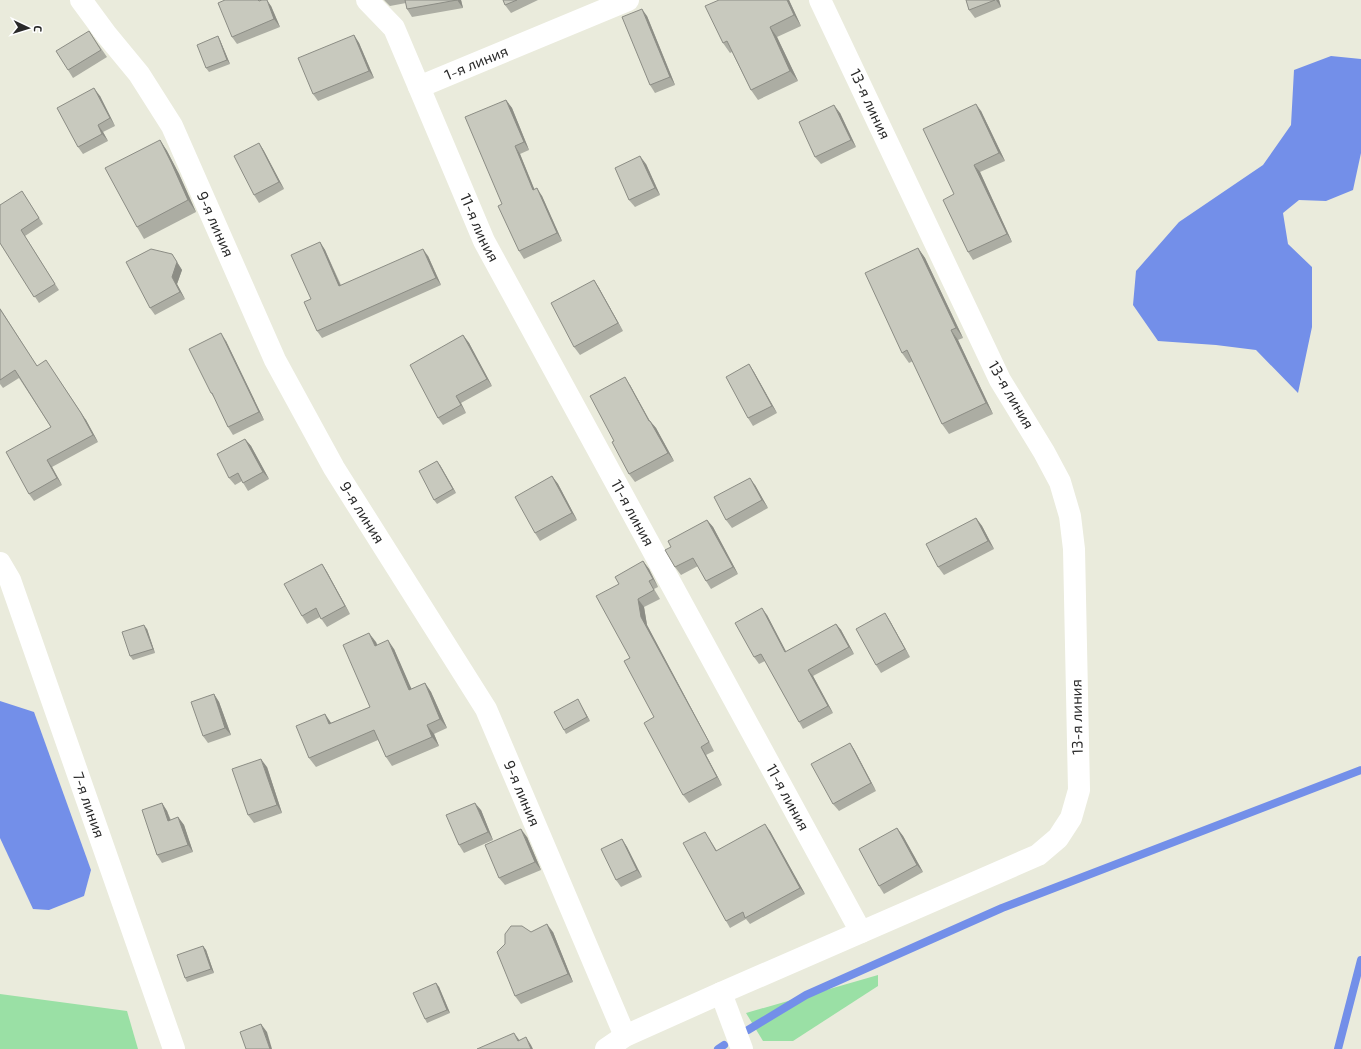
<svg xmlns="http://www.w3.org/2000/svg" width="1361" height="1049" viewBox="0 0 1361 1049" font-family="'Exo 2',sans-serif">
<style>
.green{fill:#9ae0a5}
.water{fill:#738fe9}
.lines{fill:none;stroke-linecap:round;stroke-linejoin:round}
.stream{stroke:#738fe9;stroke-width:8}
.minor{stroke:#fff;stroke-width:22}
.wall{fill:#acada3}
.shaded-wall{fill:#8c8d85}
.building{fill:#c8c9be;stroke:#8c8d85}
.labels{text-anchor:middle;stroke-width:4;stroke-linejoin:round;paint-order:stroke}
.street-label{font-size:15px;fill:#292929;stroke:#fff}
</style>
<rect width="100%" height="100%" fill="#eaebdc"/>
<!-- green -->
<g class="green">
<polygon points="878,975 878,986 793,1041 763,1041 746,1013"/>
<polygon points="0,994 127,1011 138,1049 0,1049"/>
</g>
<!-- water -->
<g class="water">
<polygon points="1331,56 1361,59 1361,153 1353,190 1326,201 1299,200 1283,213 1288,244 1312,267 1312,327 1298,393 1256,350 1216,345 1158,341 1133,305 1136,271 1179,222 1263,165 1291,125 1294,70"/>
<polygon points="0,701 34,712 91,870 84,896 49,910 33,909 0,838"/>
</g>
<g class="lines">
<!-- stream -->
<g class="stream">
<polyline points="748,1030 806,995 1002,908 1361,770"/>
<polyline points="718,1049 724,1045"/>
<polyline points="1338,1049 1361,960"/>
</g>
<!-- minor -->
<g class="minor">
<path id="s1" d="M81,0L106,34L139,74L172,126L275,360L334,468L486,709L625,1036"/>
<path id="s2" d="M367,0L394,28L419,87L628,0"/>
<path id="s3" d="M419,87L484,241L861,932"/>
<path id="s4" d="M0,563L10,580L174,1049"/>
<polyline points="721,993 742,1049"/>
<polyline points="606,1049 625,1036 721,993 1038,855 1058,838 1071,818 1079,790 1074,549 1070,516 1060,482 1044,452 1000,380 820,0"/>
</g>
</g>
<!-- wall -->
<g class="wall">
<polygon points="225,0 260,0 271,6 280,27 237,44 232,37"/>
<polygon points="384,0 461,0 463,8 412,17 407,9 406,3 390,6"/>
<polygon points="503,0 538,0 511,13 505,5"/>
<polygon points="719,0 789,0 801,26 777,37 798,81 758,100 751,90 732,52 730,53 723,43"/>
<polygon points="966,0 999,0 1001,7 975,18 969,10"/>
<polygon points="647,16 675,85 655,93 650,85"/>
<polygon points="89,31 107,57 73,78 68,70"/>
<polygon points="354,35 359,43 374,78 318,101 313,94"/>
<polygon points="218,36 220,40 230,64 209,72 206,68"/>
<polygon points="100,96 115,126 103,132 108,141 83,154 78,147"/>
<polygon points="506,100 512,108 529,150 520,154 534,189 542,196 562,241 524,259 519,251 502,204"/>
<polygon points="981,111 1005,161 980,172 1012,242 973,260 968,252 954,194"/>
<polygon points="840,113 856,147 821,164 815,157"/>
<polygon points="160,140 167,151 179,174 196,212 144,239 137,227"/>
<polygon points="259,143 264,151 284,189 259,203 254,195"/>
<polygon points="646,164 660,195 635,207 629,200"/>
<polygon points="22,191 43,224 25,236 59,290 39,303 0,243"/>
<polygon points="320,242 325,250 341,285 428,256 441,285 322,338 317,331"/>
<polygon points="918,248 925,258 963,338 958,340 993,414 949,434 942,424 913,361 909,363 902,353"/>
<polygon points="177,262 182,270 177,284 185,299 155,315 150,308"/>
<polygon points="594,280 599,288 623,331 580,355 574,347"/>
<polygon points="0,308 37,366 86,420 98,442 52,467 62,485 34,501 29,494 51,427 19,378 3,388 0,384"/>
<polygon points="463,335 469,343 492,386 461,403 466,413 443,425 438,418"/>
<polygon points="226,341 264,420 233,435 228,427 215,399 211,393"/>
<polygon points="749,364 754,372 777,413 753,426 748,418"/>
<polygon points="630,385 650,421 656,428 674,461 635,482 629,474 614,441"/>
<polygon points="245,439 251,446 269,479 248,491 242,481 235,485 229,478"/>
<polygon points="440,465 456,493 437,504 434,500"/>
<polygon points="552,476 558,484 577,520 540,541 535,533"/>
<polygon points="755,485 768,508 732,528 726,520"/>
<polygon points="976,518 982,526 994,549 944,575 938,567"/>
<polygon points="707,520 713,527 738,574 711,589 706,581 698,566 681,575 675,567 671,547"/>
<polygon points="643,561 649,569 658,587 654,589 660,599 644,607 647,625 714,751 706,755 722,785 689,803 683,795 654,717 619,584"/>
<polygon points="322,564 327,572 350,614 327,627 320,617 307,624 302,616"/>
<polygon points="885,613 890,621 910,657 881,673 876,665"/>
<polygon points="767,615 786,652 836,624 841,630 854,654 813,676 833,713 803,729 799,722 765,661 759,664 754,657"/>
<polygon points="147,629 155,653 133,660 130,656"/>
<polygon points="376,642 377,645 394,649 411,689 425,683 431,692 447,728 434,734 439,746 392,766 386,757 378,740 316,767 309,758 325,714 331,723 370,707"/>
<polygon points="214,694 219,702 231,735 208,743 203,736"/>
<polygon points="580,703 590,721 566,734 564,730"/>
<polygon points="850,743 855,751 876,791 839,811 833,804"/>
<polygon points="267,767 282,813 254,823 248,815"/>
<polygon points="162,803 167,811 171,820 178,817 184,825 193,852 162,863 157,855"/>
<polygon points="481,810 493,840 464,853 459,845"/>
<polygon points="897,828 903,836 923,872 884,894 879,886"/>
<polygon points="770,831 805,894 750,924 746,919 730,928 726,921 709,838 717,851"/>
<polygon points="527,837 541,870 505,885 499,878"/>
<polygon points="622,839 627,847 642,877 621,887 616,880"/>
<polygon points="531,932 553,932 573,982 521,1004 515,996"/>
<polygon points="203,946 206,950 214,973 187,982 185,978"/>
<polygon points="436,983 439,987 450,1013 427,1023 425,1019"/>
</g>
<!-- shaded-wall -->
<g class="shaded-wall">
<polygon points="267,0 271,6 280,27 274,19"/>
<polygon points="457,0 461,0 463,8"/>
<polygon points="787,0 789,0 801,26 794,15"/>
<polygon points="996,0 999,0 1001,7"/>
<polygon points="642,9 647,16 675,85 670,77"/>
<polygon points="770,27 777,37 798,81 790,71"/>
<polygon points="354,35 359,43 374,78 369,71"/>
<polygon points="218,36 220,40 230,64 227,60"/>
<polygon points="94,88 100,96 115,126 110,118"/>
<polygon points="506,100 512,108 529,150 524,142"/>
<polygon points="976,104 981,111 1005,161 999,153"/>
<polygon points="834,105 840,113 856,147 851,140"/>
<polygon points="98,125 103,132 108,141 102,134"/>
<polygon points="160,140 167,151 179,174 196,212 188,200"/>
<polygon points="259,143 264,151 284,189 279,182"/>
<polygon points="515,146 520,154 538,198 533,190"/>
<polygon points="640,156 646,164 660,195 655,188"/>
<polygon points="974,165 980,172 1012,242 1007,234"/>
<polygon points="537,188 542,196 562,241 557,233"/>
<polygon points="320,242 325,250 344,294 339,286"/>
<polygon points="918,248 925,258 963,338 956,328"/>
<polygon points="423,249 428,256 441,285 436,278"/>
<polygon points="172,254 182,270 177,284 185,299 180,292 172,277"/>
<polygon points="594,280 599,288 623,331 618,323"/>
<polygon points="951,330 958,340 993,414 986,403"/>
<polygon points="221,333 226,341 264,420 259,412"/>
<polygon points="463,335 469,343 492,386 487,379"/>
<polygon points="749,364 754,372 777,413 772,406"/>
<polygon points="51,368 86,420 98,442 93,435"/>
<polygon points="625,377 630,385 654,429 649,421"/>
<polygon points="456,396 461,403 466,413 461,405"/>
<polygon points="650,421 656,428 674,461 668,453"/>
<polygon points="245,439 251,446 269,479 263,472"/>
<polygon points="47,460 52,467 62,485 57,478"/>
<polygon points="437,461 440,465 456,493 453,489"/>
<polygon points="552,476 558,484 577,520 572,513"/>
<polygon points="750,478 755,485 768,508 762,500"/>
<polygon points="976,518 982,526 994,549 988,541"/>
<polygon points="707,520 713,527 738,574 733,567"/>
<polygon points="643,561 649,569 658,587 653,579"/>
<polygon points="322,564 327,572 350,614 345,606"/>
<polygon points="638,599 644,607 647,625 714,751 709,742 641,617"/>
<polygon points="762,608 767,615 790,659 785,652"/>
<polygon points="885,613 890,621 910,657 905,649"/>
<polygon points="836,624 841,630 854,654 849,647"/>
<polygon points="144,625 147,629 155,653 153,649"/>
<polygon points="369,633 376,642 381,655 375,646"/>
<polygon points="388,640 394,649 416,699 409,690"/>
<polygon points="808,670 813,676 833,713 828,706"/>
<polygon points="425,683 431,692 447,728 440,719"/>
<polygon points="214,694 219,702 231,735 225,728"/>
<polygon points="578,699 580,703 590,721 587,717"/>
<polygon points="325,714 331,723 329,724"/>
<polygon points="427,725 434,734 439,746 432,737"/>
<polygon points="850,743 855,751 876,791 871,783"/>
<polygon points="701,747 706,755 722,785 717,777"/>
<polygon points="261,759 267,767 282,813 277,805"/>
<polygon points="162,803 167,811 173,828 168,821"/>
<polygon points="475,803 481,810 493,840 488,832"/>
<polygon points="178,817 184,825 193,852 188,845"/>
<polygon points="765,824 770,831 805,894 800,888"/>
<polygon points="897,828 903,836 923,872 917,865"/>
<polygon points="521,829 527,837 541,870 535,862"/>
<polygon points="622,839 627,847 642,877 637,870"/>
<polygon points="547,924 553,932 573,982 568,974"/>
<polygon points="203,946 206,950 214,973 211,969"/>
<polygon points="436,983 439,987 450,1013 447,1010"/>
<polygon points="261,1024 267,1032 272,1049 270,1049"/>
<polygon points="514,1033 520,1041 518,1041"/>
<polygon points="526,1037 531,1045 533,1049 531,1049"/>
</g>
<!-- building -->
<g class="building">
<polygon points="225,0 258,0 259,1 262,0 267,0 274,19 232,37 218,3"/>
<polygon points="405,0 457,0 407,9"/>
<polygon points="503,0 517,0 505,5"/>
<polygon points="719,0 787,0 794,15 770,27 790,71 751,90 727,41 723,43 705,6"/>
<polygon points="966,0 995,0 969,10"/>
<polygon points="642,9 670,77 650,85 622,17"/>
<polygon points="89,31 101,50 68,70 56,51"/>
<polygon points="354,35 369,71 313,94 298,58"/>
<polygon points="218,36 227,60 206,68 197,45"/>
<polygon points="94,88 110,118 98,125 102,134 78,147 57,108"/>
<polygon points="506,100 524,142 515,146 533,190 537,188 557,233 519,251 498,206 502,204 465,117"/>
<polygon points="976,104 999,153 974,165 1007,234 968,252 943,200 954,194 923,129"/>
<polygon points="834,105 851,140 815,157 799,122"/>
<polygon points="160,140 171,162 188,200 137,227 105,168"/>
<polygon points="259,143 279,182 254,195 234,156"/>
<polygon points="640,156 655,188 629,200 615,168"/>
<polygon points="22,191 39,218 21,230 55,284 34,297 0,243 0,205"/>
<polygon points="320,242 339,286 423,249 436,278 317,331 304,302 311,299 291,255"/>
<polygon points="918,248 956,328 951,330 986,403 942,424 907,350 902,353 865,273"/>
<polygon points="151,249 172,254 177,262 172,277 180,292 150,308 126,262"/>
<polygon points="594,280 618,323 574,347 551,303"/>
<polygon points="0,309 37,366 46,360 81,413 93,435 47,460 57,478 29,494 6,452 51,427 15,370 0,380"/>
<polygon points="221,333 259,412 228,427 212,393 211,393 189,349"/>
<polygon points="463,335 487,379 456,396 461,405 438,418 410,365"/>
<polygon points="749,364 772,406 748,418 726,377"/>
<polygon points="625,377 649,421 650,421 668,453 629,474 612,442 614,441 590,396"/>
<polygon points="245,439 263,472 243,483 238,473 229,478 217,454"/>
<polygon points="437,461 453,489 434,500 419,471"/>
<polygon points="552,476 572,513 535,533 515,497"/>
<polygon points="750,478 762,500 726,520 714,497"/>
<polygon points="976,518 988,541 938,567 926,544"/>
<polygon points="707,520 733,567 706,581 693,558 675,567 665,550 671,547 668,541"/>
<polygon points="643,561 653,579 649,581 654,590 638,599 641,617 709,742 701,747 717,777 683,795 644,723 654,717 624,661 630,658 596,596 619,584 615,577"/>
<polygon points="322,564 345,606 321,619 316,608 302,616 284,584"/>
<polygon points="762,608 785,652 836,624 849,647 808,670 828,706 799,722 761,654 754,657 735,623"/>
<polygon points="885,613 905,649 876,665 856,629"/>
<polygon points="144,625 153,649 130,656 122,632"/>
<polygon points="369,633 375,646 388,640 409,690 425,683 440,719 427,725 432,737 386,757 374,730 309,758 296,726 325,714 329,724 370,707 343,645"/>
<polygon points="214,694 225,728 203,736 191,702"/>
<polygon points="578,699 587,717 564,730 554,712"/>
<polygon points="850,743 871,783 833,804 811,764"/>
<polygon points="261,759 277,805 248,815 232,769"/>
<polygon points="162,803 168,821 178,817 188,845 157,855 142,810"/>
<polygon points="475,803 488,832 459,845 446,815"/>
<polygon points="765,824 800,888 745,918 743,912 726,921 683,843 705,832 716,851"/>
<polygon points="897,828 917,865 879,886 859,849"/>
<polygon points="521,829 535,862 499,878 485,845"/>
<polygon points="622,839 637,870 616,880 601,849"/>
<polygon points="547,924 568,974 515,996 497,952 505,944 505,934 511,926 522,926 531,932"/>
<polygon points="203,946 211,969 185,978 177,955"/>
<polygon points="436,983 447,1010 425,1019 413,993"/>
<polygon points="261,1024 270,1049 246,1049 240,1032"/>
<polygon points="514,1033 518,1041 526,1037 531,1049 477,1049"/>
</g>
<g class="labels">
<!-- street labels -->
<g class="street-label">
<text dy="5" stroke="none"><textPath href="#s2" startOffset="165">1-я линия</textPath></text>
<text transform="translate(870 104) rotate(65)" y="5">13-я линия</text>
<text dy="5" stroke="none"><textPath href="#s1" startOffset="263">9-я линия</textPath></text>
<text dy="5" stroke="none"><textPath href="#s3" startOffset="153">11-я линия</textPath></text>
<text transform="translate(1011 395) rotate(60)" y="5">13-я линия</text>
<text dy="5" stroke="none"><textPath href="#s1" startOffset="587">9-я линия</textPath></text>
<text dy="5" stroke="none"><textPath href="#s3" startOffset="477">11-я линия</textPath></text>
<text transform="translate(1077 717) rotate(-91)" y="5">13-я линия</text>
<text dy="5" stroke="none"><textPath href="#s1" startOffset="911">9-я линия</textPath></text>
<text dy="5" stroke="none"><textPath href="#s3" startOffset="801">11-я линия</textPath></text>
<text dy="5" stroke="none"><textPath href="#s4" startOffset="258">7-я линия</textPath></text>
</g>
</g>
<!-- north arrow -->
<g transform="translate(28 28) rotate(94)" stroke="#ffffff" stroke-width="3" paint-order="stroke">
<path d="M0-3L7 15L0 10L-7 15Z" fill="#292929"/>
<text y="-6" font-size="11" font-weight="bold" text-anchor="middle" fill="#292929">С</text>
</g>
</svg>
